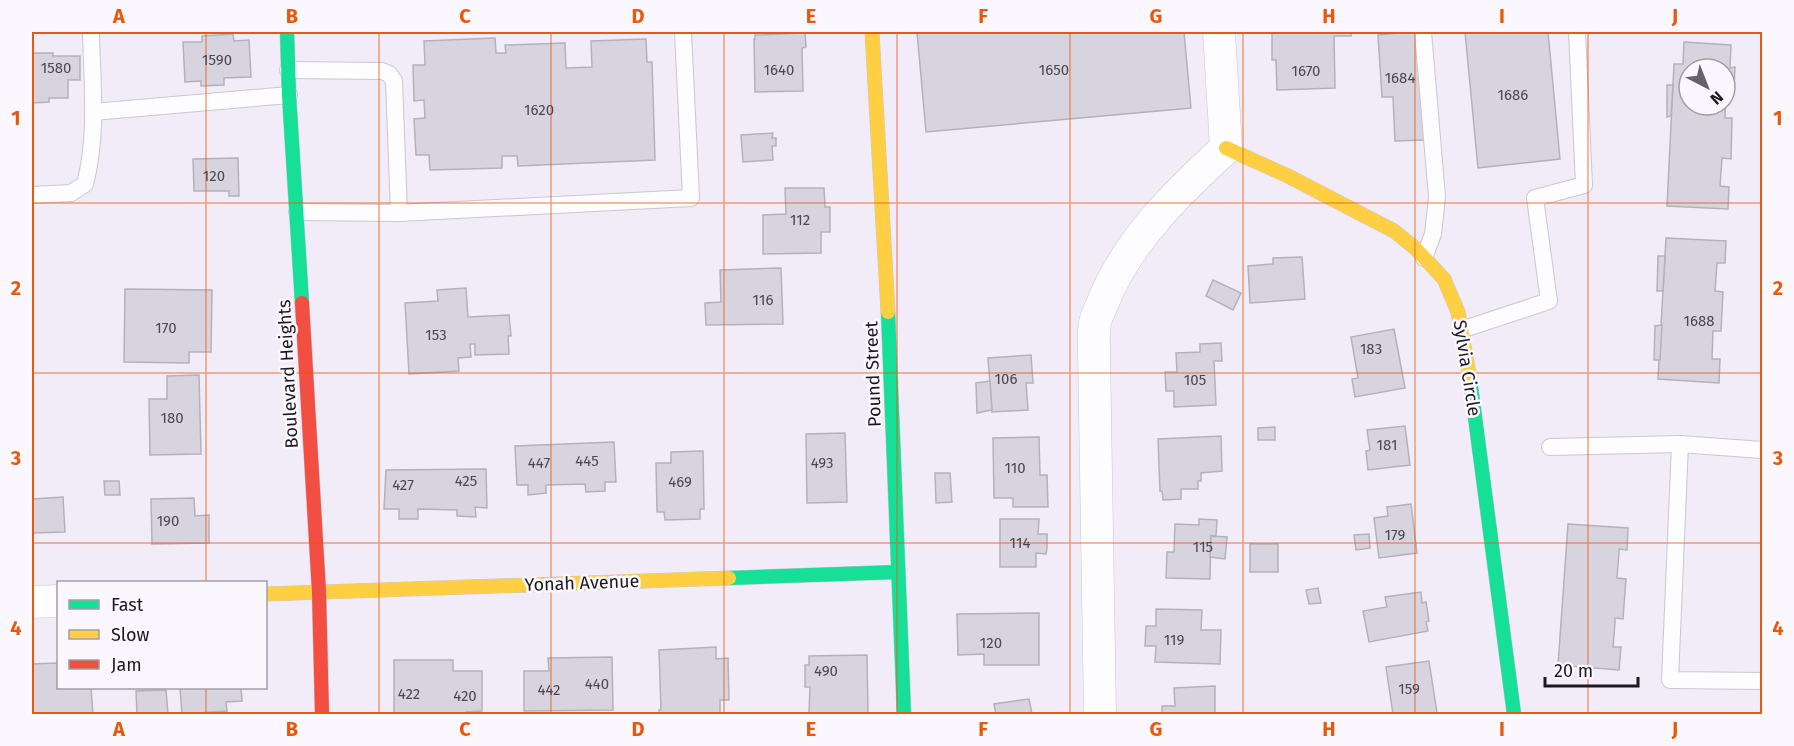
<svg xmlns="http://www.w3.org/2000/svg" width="1794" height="746" viewBox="0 0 1794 746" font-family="'Fira Sans',sans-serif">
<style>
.building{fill:#d8d4df;stroke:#b5b1bb;stroke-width:1.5;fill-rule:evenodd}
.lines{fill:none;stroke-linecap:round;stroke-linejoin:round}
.lane-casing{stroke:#cbc7d0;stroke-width:18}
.street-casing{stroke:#cbc7d0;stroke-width:33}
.fast-casing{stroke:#cbc7d0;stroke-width:15}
.slow-casing{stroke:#cbc7d0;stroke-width:15}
.jam-casing{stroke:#cbc7d0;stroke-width:15}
.lane{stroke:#fdfcfe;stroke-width:16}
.street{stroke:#fdfcfe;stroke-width:32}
.fast{stroke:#16e098;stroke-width:14}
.slow{stroke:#ffcf43;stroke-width:14}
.jam{stroke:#f24e42;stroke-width:14}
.grid{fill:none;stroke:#e8590c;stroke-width:1.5;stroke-opacity:0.55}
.labels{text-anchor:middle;stroke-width:5;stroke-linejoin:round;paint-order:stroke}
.number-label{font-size:15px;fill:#4b4851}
.street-label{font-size:18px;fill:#1b1820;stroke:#faf8fe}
.neatline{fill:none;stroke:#e8590c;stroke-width:2}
.grid-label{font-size:20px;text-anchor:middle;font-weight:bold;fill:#e8590c}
</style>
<rect width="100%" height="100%" fill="#f1ecf7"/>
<!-- building -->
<g class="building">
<polygon points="917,32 1184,32 1191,108 926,132"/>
<polygon points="1272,32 1351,32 1351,36 1334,36 1335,88 1277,90 1276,60 1272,60"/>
<polygon points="1398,32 1418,32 1424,140 1395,141 1393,97 1382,97 1378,35 1398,33"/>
<polygon points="1465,32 1548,32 1560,159 1478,168"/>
<polygon points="805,33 806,47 802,48 803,91 755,92 754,39 755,39 755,35"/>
<polygon points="233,34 234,41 249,40 251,77 224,78 224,85 201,86 201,81 185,82 183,42 202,42 202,36"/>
<polygon points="495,38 496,53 506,53 505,45 565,43 566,68 592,67 591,41 646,39 647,62 652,62 655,160 518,166 517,156 502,156 502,168 430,170 429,155 416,155 414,119 425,118 424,100 414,101 413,65 425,65 424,41"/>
<path d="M1684,42L1731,45L1730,68L1735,67L1734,89H1726L1725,118H1732L1731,159L1722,158L1720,186L1729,187L1728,209L1667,206L1674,64H1683ZM1689,69H1725V105H1689Z"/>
<polygon points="32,53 53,53 53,56 80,56 80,80 68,80 68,98 49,98 49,102 32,103"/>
<polygon points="1667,85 1673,85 1671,116 1667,117"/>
<polygon points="773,133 772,138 776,138 776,146 772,146 773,160 743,162 741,135"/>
<polygon points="238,158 239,196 229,196 229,191 194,191 193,159"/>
<polygon points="785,188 824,188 825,207 830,207 830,232 821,232 821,253 763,254 763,215 786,214"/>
<polygon points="1666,238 1726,241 1725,263 1717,263 1715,291 1723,292 1721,331 1713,331 1712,359 1720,359 1719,383 1658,379"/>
<polygon points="1658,256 1665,256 1663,291 1657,291"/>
<polygon points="1302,257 1305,299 1250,303 1248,266 1273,264 1273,258"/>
<polygon points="781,268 783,324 706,325 705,303 721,302 720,270"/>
<polygon points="1213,280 1241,293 1233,310 1206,296"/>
<polygon points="466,288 468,317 509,315 511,336 508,336 509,354 475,355 475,344 470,344 471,357 458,358 459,371 409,374 405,303 438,301 437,290"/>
<polygon points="125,289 212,290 211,352 189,352 189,363 124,362"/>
<polygon points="1662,325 1660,360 1654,360 1655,326"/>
<polygon points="1394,329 1405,388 1355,397 1352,379 1358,378 1351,337"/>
<polygon points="1221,343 1222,361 1214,361 1216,405 1174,407 1174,391 1166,391 1165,372 1177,372 1176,353 1200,352 1200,344"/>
<polygon points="1031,355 1033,383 1026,383 1028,410 992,412 988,358"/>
<polygon points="199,375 201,454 150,455 149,399 167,399 167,376"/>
<polygon points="990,381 992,410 977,413 976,383"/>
<polygon points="1405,426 1410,465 1368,470 1366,451 1370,450 1367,430"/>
<polygon points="1275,427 1275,440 1258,440 1258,428"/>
<polygon points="845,433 847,502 807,503 806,434"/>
<polygon points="1221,436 1222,471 1201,473 1201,481 1198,481 1198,489 1181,489 1181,499 1163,500 1162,491 1160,491 1158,439"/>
<polygon points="1039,437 1040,475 1047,475 1048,507 1013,507 1013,498 994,498 993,438"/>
<polygon points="614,442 616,482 605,482 605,491 586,492 585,484 546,485 546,493 528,495 528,485 517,485 515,446"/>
<polygon points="703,451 704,509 700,509 700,519 665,520 664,512 657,512 656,463 671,463 671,452"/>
<polygon points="486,469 487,508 475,507 476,517 457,516 457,510 418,509 418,519 399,519 399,509 384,509 386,470"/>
<polygon points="935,473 950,473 952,502 936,503"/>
<polygon points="104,481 119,481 120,495 105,495"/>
<polygon points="63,497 65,532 32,533 32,499"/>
<polygon points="194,498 195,516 209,515 209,543 152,544 151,499"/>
<polygon points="1411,504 1417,553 1379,558 1374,518 1388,516 1387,507"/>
<polygon points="1000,519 1039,519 1038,534 1047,534 1047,548 1046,554 1036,553 1036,567 1000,567"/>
<polygon points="1199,519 1217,520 1216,536 1211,536 1210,579 1166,578 1167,552 1174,552 1175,524 1199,525"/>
<polygon points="1568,524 1628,528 1627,550 1619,549 1619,552 1617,578 1626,579 1623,619 1615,618 1615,623 1613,647 1621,647 1619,670 1558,665"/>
<polygon points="1369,534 1370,548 1356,550 1354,535"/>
<polygon points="1211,536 1227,537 1225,559 1210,557"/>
<rect x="1250" y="544" width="28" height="28"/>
<polygon points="1318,588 1321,603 1309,604 1306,590"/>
<polygon points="1421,592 1422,603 1426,602 1429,621 1426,622 1428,631 1369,642 1363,611 1387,607 1385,597"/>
<polygon points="1156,609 1202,610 1201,630 1221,630 1220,664 1155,662 1156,646 1145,646 1146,626 1156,626"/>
<polygon points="1039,613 1039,665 984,665 984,654 958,655 957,614"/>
<polygon points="716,647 716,659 728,658 729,700 720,700 720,714 659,714 659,710 661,710 659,650"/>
<polygon points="867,655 868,714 809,714 810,687 805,687 805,665 809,665 809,656"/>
<polygon points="612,657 613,710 524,711 524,671 549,671 548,658"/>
<polygon points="394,660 453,660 453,671 482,671 482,711 466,712 466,714 394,713"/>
<polygon points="1429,661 1437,713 1393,714 1386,667"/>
<polygon points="58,663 58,688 91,688 93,714 32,714 32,664"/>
<polygon points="1215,686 1215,714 1162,714 1162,706 1175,706 1174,688"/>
<polygon points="180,688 241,688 242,701 226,702 227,711 182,714"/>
<polygon points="166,690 168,714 137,714 136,691"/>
<polygon points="1029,699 1032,714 996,714 994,704"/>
</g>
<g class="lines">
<!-- lane casing -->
<g class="lane-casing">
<g id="lane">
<polyline points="1423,32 1437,197 1433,234 1424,258"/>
<polyline points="288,70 382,71 389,74 394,81 399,213 297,212"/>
<polyline points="93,112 289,95"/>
<path d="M32,195L71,193L85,184C98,135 92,82 91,32"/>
<polyline points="399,213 691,198 683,32"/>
<polyline points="1461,330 1549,301 1535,198 1584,185 1577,32"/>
<polyline points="1550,447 1680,444"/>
<polyline points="1762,450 1680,444 1670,680 1762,681"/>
</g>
</g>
<!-- street casing -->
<g class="street-casing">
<g id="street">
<polyline points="32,602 58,601"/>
<path d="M1100,714L1094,351C1094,342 1093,332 1095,323C1096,316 1101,308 1103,302C1128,240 1178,192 1226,148L1219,32"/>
</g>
</g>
<!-- fast casing -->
<g class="fast-casing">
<g id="fast">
<polyline points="287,32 289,95 302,303"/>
<polyline points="888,312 904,714"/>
<polyline points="1470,379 1514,714"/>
<polyline points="729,578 898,572"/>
</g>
</g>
<!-- slow casing -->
<g class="slow-casing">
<g id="slow">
<polyline points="872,32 888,312"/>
<polyline points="1226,148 1288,176 1394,231 1415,248 1444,279 1458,312 1470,379"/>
<polyline points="266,594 729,578"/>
</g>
</g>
<!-- jam casing -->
<g class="jam-casing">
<polyline id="jam" points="302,303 319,592 322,714"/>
</g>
<!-- lane -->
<use href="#lane" class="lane"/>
<!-- street -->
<use href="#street" class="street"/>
<!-- fast -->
<use href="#fast" class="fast"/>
<!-- slow -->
<use href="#slow" class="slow"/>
<!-- jam -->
<use href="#jam" class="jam"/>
</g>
<!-- grid -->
<path class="grid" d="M206,32V582M379,32V714M551,32V714M724,32V714M897,32V714M1070,32V714M1243,32V714M1415,32V714M1588,32V714M32,203H1762M32,373H1762M32,543H1762M206,688V714"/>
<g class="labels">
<!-- number labels -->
<g class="number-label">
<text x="217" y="65">1590</text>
<text x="56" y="73">1580</text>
<text x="779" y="75">1640</text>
<text x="1054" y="75">1650</text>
<text x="1306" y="76">1670</text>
<text x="1400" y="83">1684</text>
<text x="1513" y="100">1686</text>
<text x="539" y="115">1620</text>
<text x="214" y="181">120</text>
<text x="800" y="225">112</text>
<text x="763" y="305">116</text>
<text x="1699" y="326">1688</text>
<text x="166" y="333">170</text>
<text x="436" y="340">153</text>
<text x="1371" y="354">183</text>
<text x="1006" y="384">106</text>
<text x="1195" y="385">105</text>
<text x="172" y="423">180</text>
<text x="1387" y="450">181</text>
<text x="587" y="466">445</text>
<text x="539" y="468">447</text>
<text x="822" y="468">493</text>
<text x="1015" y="473">110</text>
<text x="466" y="486">425</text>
<text x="680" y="487">469</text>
<text x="403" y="490">427</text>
<text x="168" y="526">190</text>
<text x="1395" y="540">179</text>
<text x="1020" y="548">114</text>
<text x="1203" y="552">115</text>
<text x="1174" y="645">119</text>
<text x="991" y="648">120</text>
<text x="826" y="676">490</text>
<text x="597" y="689">440</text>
<text x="1409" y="694">159</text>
<text x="549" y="695">442</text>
<text x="409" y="699">422</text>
<text x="465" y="701">420</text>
</g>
<!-- street labels -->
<g class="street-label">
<text transform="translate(1467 368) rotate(81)" y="6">Sylvia Circle</text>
<text transform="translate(288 374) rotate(-93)" y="6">Boulevard Heights</text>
<text transform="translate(873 374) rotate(-92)" y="6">Pound Street</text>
<text transform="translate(582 583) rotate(-2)" y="6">Yonah Avenue</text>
</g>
</g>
<!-- border -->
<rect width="1794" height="746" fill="none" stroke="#faf8fe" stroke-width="66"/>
<!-- legend -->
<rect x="57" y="581" width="210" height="108" fill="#faf8fe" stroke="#a19ea5" stroke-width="1.5"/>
<rect x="69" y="600" width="30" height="9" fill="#16e098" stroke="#a19ea5" stroke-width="1.5"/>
<text x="111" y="611" font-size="18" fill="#1b1820">Fast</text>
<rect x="69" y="630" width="30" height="9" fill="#ffcf43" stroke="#a19ea5" stroke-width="1.5"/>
<text x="111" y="641" font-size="18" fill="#1b1820">Slow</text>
<rect x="69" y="660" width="30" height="9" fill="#f24e42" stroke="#a19ea5" stroke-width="1.5"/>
<text x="111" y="671" font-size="18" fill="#1b1820">Jam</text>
<!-- north arrow -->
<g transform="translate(1707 87) rotate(138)"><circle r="28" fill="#faf8fe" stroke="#a19ea5" stroke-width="1.5"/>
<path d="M0-4.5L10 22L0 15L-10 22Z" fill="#66626b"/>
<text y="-9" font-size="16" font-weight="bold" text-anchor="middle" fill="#1b1820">N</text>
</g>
<!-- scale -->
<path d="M1545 677v9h93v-9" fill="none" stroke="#1b1820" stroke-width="3"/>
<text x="1554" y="677" font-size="18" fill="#1b1820" stroke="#faf8fe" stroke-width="4.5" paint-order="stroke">20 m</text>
<rect x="33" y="33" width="1728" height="680" class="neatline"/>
<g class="grid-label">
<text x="119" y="23">A</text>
<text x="292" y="23">B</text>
<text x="465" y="23">C</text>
<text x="638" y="23">D</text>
<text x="811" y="23">E</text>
<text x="983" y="23">F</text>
<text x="1156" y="23">G</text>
<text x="1329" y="23">H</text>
<text x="1502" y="23">I</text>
<text x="1675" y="23">J</text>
<text x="16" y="125">1</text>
<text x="1778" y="125">1</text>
<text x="16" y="295">2</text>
<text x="1778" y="295">2</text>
<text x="16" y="465">3</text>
<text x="1778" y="465">3</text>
<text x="16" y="635">4</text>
<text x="1778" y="635">4</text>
<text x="119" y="736">A</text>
<text x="292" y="736">B</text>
<text x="465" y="736">C</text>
<text x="638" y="736">D</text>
<text x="811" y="736">E</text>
<text x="983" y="736">F</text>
<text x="1156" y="736">G</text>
<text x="1329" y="736">H</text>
<text x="1502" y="736">I</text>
<text x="1675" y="736">J</text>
</g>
</svg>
